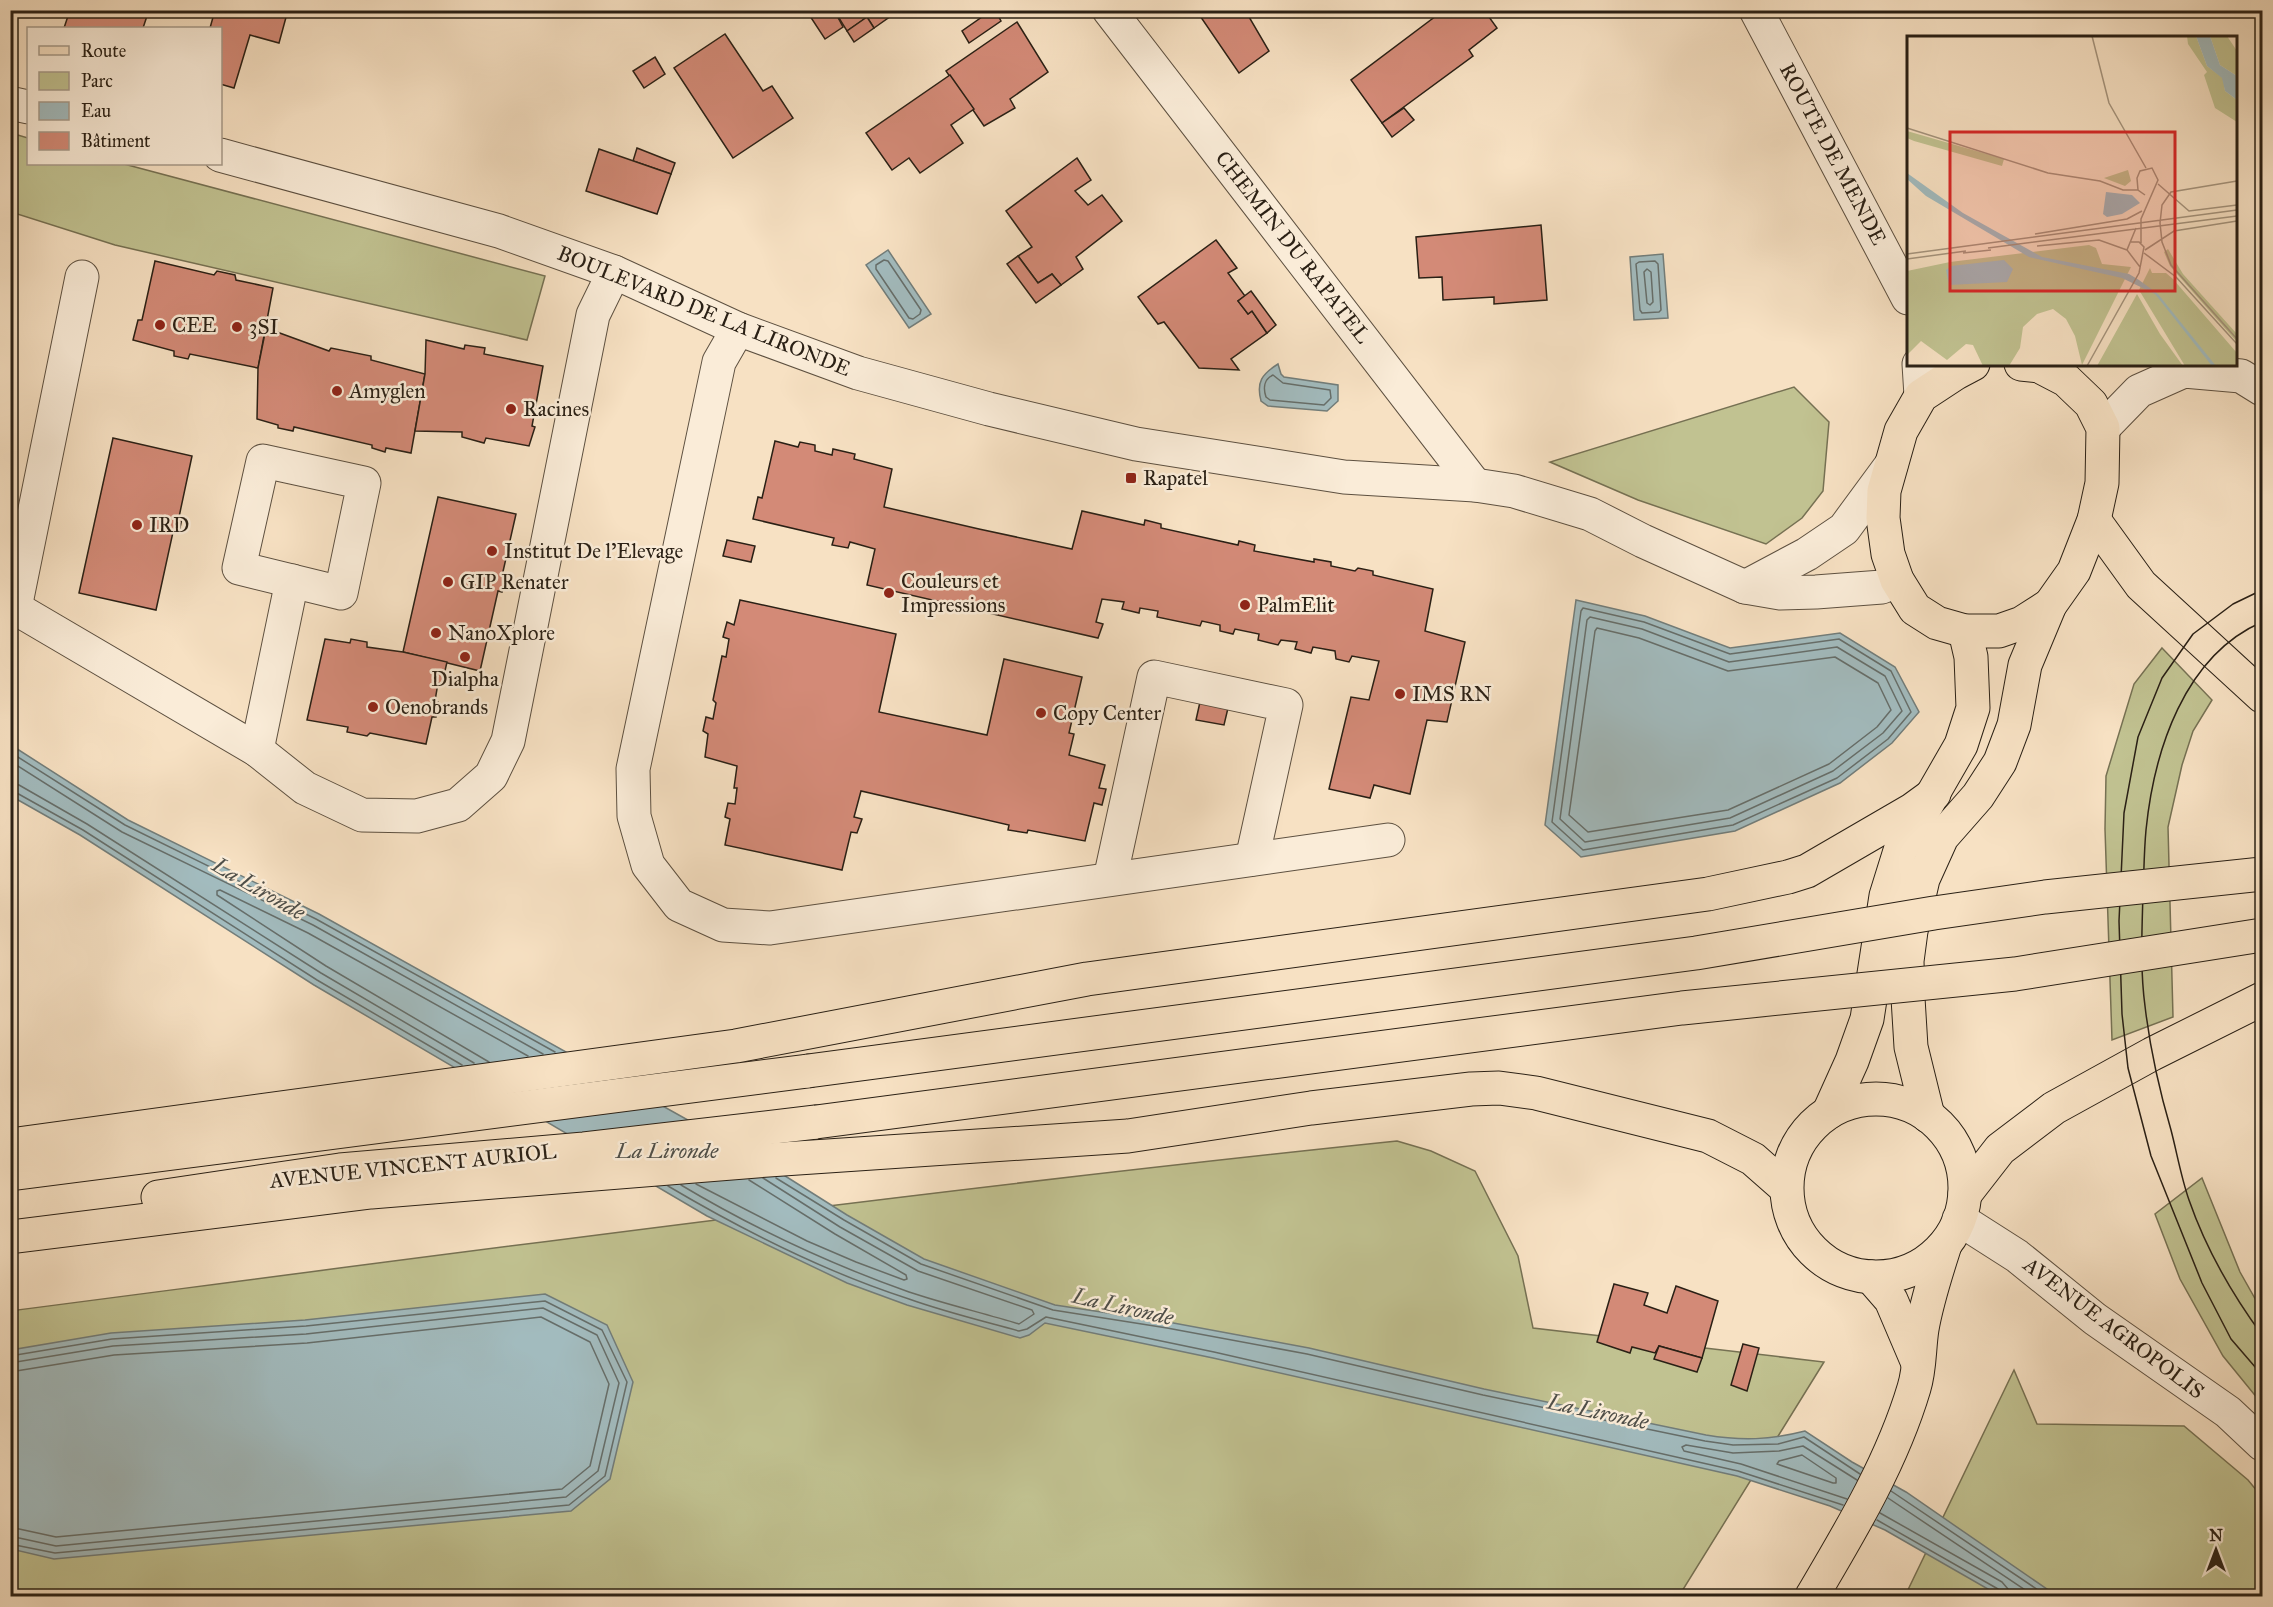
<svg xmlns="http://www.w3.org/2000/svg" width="2273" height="1607" viewBox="0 0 2273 1607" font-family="'IM FELL Great Primer',serif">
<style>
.green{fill:#c1c291;stroke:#767153;stroke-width:1.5}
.water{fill:#a2bbbe;stroke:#727d7a;stroke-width:1.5}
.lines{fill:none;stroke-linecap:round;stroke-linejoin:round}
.shore{stroke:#666e6a;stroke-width:1.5}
.building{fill:#d38a77;stroke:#2a2015;stroke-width:1.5}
.minor-casing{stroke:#5d5040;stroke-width:35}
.major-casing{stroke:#2a2015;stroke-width:35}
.minor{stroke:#faecd8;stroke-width:33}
.major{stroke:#f7e1c3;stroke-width:33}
.tram{stroke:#2a2015;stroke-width:1.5}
.major-bridge-casing{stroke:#2a2015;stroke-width:35;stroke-linecap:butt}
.major-bridge{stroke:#f7e1c3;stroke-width:33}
.poi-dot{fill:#8f2418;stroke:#faecd8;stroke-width:2}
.labels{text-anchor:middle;stroke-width:5;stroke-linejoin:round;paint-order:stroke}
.street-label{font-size:21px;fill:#2a2015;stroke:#faecd8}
.poi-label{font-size:21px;fill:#2a2015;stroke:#faecd8;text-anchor:start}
.water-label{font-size:22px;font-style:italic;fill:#4e4e48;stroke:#faecd8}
.inset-road{fill:none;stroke:#a5947d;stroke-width:1.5}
.view{fill:#d62828;fill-opacity:0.15;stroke:#d62828;stroke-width:3}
.inset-edge{fill:none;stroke:#2a2015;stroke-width:3}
</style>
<rect width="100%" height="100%" fill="#f7e1c3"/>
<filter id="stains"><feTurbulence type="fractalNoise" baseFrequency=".00333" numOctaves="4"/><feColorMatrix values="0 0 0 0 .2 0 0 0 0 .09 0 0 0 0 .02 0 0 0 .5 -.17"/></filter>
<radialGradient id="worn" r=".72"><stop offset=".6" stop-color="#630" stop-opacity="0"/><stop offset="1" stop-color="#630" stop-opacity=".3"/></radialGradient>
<!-- green -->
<g class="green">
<polygon points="11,133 28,138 28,164 124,164 545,276 527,340 115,245 11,212"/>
<polygon points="1794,387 1829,422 1823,491 1802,518 1766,544 1638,500 1550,462"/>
<polygon points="2162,648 2212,700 2193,731 2182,765 2168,827 2173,1017 2112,1040 2105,829 2106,776 2134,684"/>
<path d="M1397,1141L1431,1151L1475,1171L1518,1256L1533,1328L1824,1362L1679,1596H11L10,1311C472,1251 934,1189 1397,1141Z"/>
<polygon points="2202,1178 2240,1272 2262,1311 2262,1404 2223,1356 2180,1279 2155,1214"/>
<polygon points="2014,1370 2037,1424 2184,1426 2248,1480 2262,1497 2262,1596 1905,1596"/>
</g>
<!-- water -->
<g class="water">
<polygon points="888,250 931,314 909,328 866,265"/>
<polygon points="1663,254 1668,318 1634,320 1630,257"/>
<path d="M1278,364L1281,374L1284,377L1338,385V401L1327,411L1268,406L1261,401C1256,382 1262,374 1278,364Z"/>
<polygon points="1576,600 1645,616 1730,648 1840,633 1895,667 1919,712 1892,743 1840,783 1735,831 1581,857 1545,825"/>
<path d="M11,745L128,820L319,914L763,1162L847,1215L924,1259L1055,1305L1168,1322L1309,1348L1484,1389L1706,1435C1742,1441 1770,1440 1805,1431L1852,1462L1906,1492L2057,1596H2000L1885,1530L1830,1506L1737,1476L1213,1358L1045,1323L1029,1335L1020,1338L907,1305L847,1283L707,1216L314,985L80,835L11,796Z"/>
<polygon points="545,1294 607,1325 633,1382 610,1479 571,1511 54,1559 11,1549 11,1350 111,1333 305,1320"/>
</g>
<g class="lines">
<!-- shore -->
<g class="shore">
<polygon points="884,260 888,261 921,310 920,314 913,319 909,318 876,269 876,265"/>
<polygon points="1655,261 1658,264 1661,310 1659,312 1642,313 1640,310 1636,264 1639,262"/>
<polygon points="1647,269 1651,272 1653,302 1650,305 1647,303 1644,272"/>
<path d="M1273,375L1283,383L1330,390L1331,398L1324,405L1270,400L1266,397C1263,388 1264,379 1273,375Z"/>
<polygon points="1583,608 1644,622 1730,654 1839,639 1891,671 1911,712 1888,739 1837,778 1733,825 1583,850 1552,822 1581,611"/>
<polygon points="1590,617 1642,629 1729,662 1837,647 1885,676 1902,711 1883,733 1833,771 1730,818 1585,842 1560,819 1587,620"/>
<polygon points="1597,628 1639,638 1728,671 1835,657 1878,683 1891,710 1877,727 1829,764 1728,810 1588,832 1569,815 1595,631"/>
<polyline points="10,752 125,825 316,919 555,1052"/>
<polyline points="10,761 122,832 313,925 543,1054"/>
<polyline points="10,783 19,785 87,824 321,973 474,1063"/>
<polyline points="10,791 15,792 83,830 317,980 462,1065"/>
<polyline points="489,1062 326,966 217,895 217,891 220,890 308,933 528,1056"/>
<polyline points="776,1178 844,1220 921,1264 1053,1310 1167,1328 1307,1354 1483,1395 1705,1441 1733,1445 1778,1444 1804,1437 1860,1474"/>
<polyline points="696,1184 807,1241 856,1262 904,1280 907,1279 906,1275 835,1234 749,1180"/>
<path d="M681,1185C753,1228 830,1264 909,1292C945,1304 983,1313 1019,1324L1034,1314L1032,1310L918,1271L840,1227L763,1178"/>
<path d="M668,1186C744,1231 825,1272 909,1299C945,1312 983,1321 1019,1331L1027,1329L1046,1317L1214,1352L1738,1471L1843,1505"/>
<polyline points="10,1356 112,1339 306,1326 545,1301 602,1330 627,1382 605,1476 569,1505 55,1553 10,1544"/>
<polyline points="10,1363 113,1346 306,1334 543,1308 597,1335 619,1383 598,1471 566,1497 56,1546 10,1536"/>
<polyline points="10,1372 114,1355 307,1343 541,1317 590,1342 609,1384 590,1466 562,1489 56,1537 10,1527"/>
<polygon points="1802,1455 1836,1478 1836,1483 1833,1483 1777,1464 1779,1461"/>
<polyline points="1891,1491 2047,1596"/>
<polyline points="1888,1498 2034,1596"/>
<polyline points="1847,1499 1741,1464 1684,1451 1682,1447 1686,1445 1733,1453 1779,1451 1803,1446 1857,1480"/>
<polyline points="1880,1513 2002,1582 2008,1589 2009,1596"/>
<polyline points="1877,1520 1998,1589 2001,1596"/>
</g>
</g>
<!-- building -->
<g class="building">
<polygon points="70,10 149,10 143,28 64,28"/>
<polygon points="215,10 288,10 279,43 250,35 234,88 220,84 220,28 210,28"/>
<polygon points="806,10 834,10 843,27 825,39"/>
<polygon points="834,10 898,10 898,11 874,28 867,17 847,31"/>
<polygon points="992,10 995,10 1001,21 969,43 962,31"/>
<polygon points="1196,10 1245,10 1269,51 1239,73"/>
<polygon points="1444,10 1484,10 1497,28 1469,50 1473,56 1382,123 1351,80"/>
<polygon points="867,17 874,28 854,42 847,31"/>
<polygon points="1017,22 1048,72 1010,99 1015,108 984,126 946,71"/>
<polygon points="725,34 763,91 772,86 793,118 733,158 674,68"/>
<polygon points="655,57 665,74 644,88 633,71"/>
<polygon points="950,75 974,109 951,125 963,143 920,173 909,158 892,170 866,133"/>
<polygon points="1404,108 1414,120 1392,137 1382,123"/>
<polygon points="637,148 675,163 671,174 633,161"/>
<polygon points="599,149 671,174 657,214 586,191"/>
<polygon points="1077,158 1091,180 1075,191 1088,205 1102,195 1122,221 1076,257 1083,269 1061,285 1052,274 1038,283 1018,256 1032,247 1006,211"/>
<polygon points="1541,225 1547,300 1494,304 1494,297 1443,300 1442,277 1419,278 1416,237"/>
<polygon points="1216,240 1237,268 1228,273 1245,296 1238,301 1248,314 1252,311 1267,333 1231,359 1239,370 1199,368 1164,322 1158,324 1138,297"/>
<polygon points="1018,256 1038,283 1052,274 1061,285 1036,303 1007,264"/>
<polygon points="155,261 214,275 217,271 235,275 236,280 273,288 258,368 190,354 188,359 174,356 174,351 133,340 138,320 142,320"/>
<polygon points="1251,291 1276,325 1267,333 1252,311 1248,314 1238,301"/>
<polygon points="266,328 329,351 331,348 371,356 371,360 425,374 411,453 386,448 385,452 372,448 372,445 294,427 293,431 278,428 278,425 257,419 258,368"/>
<polygon points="426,340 464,349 465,345 485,348 484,354 543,366 532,426 535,427 529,446 486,438 484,443 462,437 462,432 415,431 425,374"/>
<polygon points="113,438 192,456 179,517 182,518 179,533 173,532 156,610 79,593"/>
<polygon points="775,441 798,447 800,442 815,445 815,451 832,455 833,449 855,454 854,459 892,469 884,507 979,529 1072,549 1082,511 1144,525 1145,520 1161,524 1161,528 1238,545 1239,541 1255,545 1254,551 1314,562 1314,559 1331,562 1331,566 1355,571 1358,568 1373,571 1373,575 1433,589 1425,631 1465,642 1447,722 1427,720 1410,794 1374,785 1370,798 1329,789 1351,697 1369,700 1379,661 1352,656 1349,662 1336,659 1335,651 1313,647 1311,653 1295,649 1297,642 1281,640 1278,645 1258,640 1259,634 1235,629 1233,634 1220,631 1220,625 1202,621 1200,626 1157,617 1158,611 1140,608 1139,613 1122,609 1124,602 1102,599 1096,622 1103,624 1098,638 867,585 875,549 850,542 848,548 832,545 834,538 753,519 758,497 762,498"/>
<polygon points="438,497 516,514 502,576 506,577 502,592 498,591 480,671 403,652"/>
<polygon points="727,540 755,546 751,562 723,556"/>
<polygon points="740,600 896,634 879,712 987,735 1004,659 1082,677 1069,733 1074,734 1069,755 1105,765 1099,788 1106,789 1102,805 1094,803 1085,841 1028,830 1027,833 1008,830 1009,825 861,791 854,817 862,819 857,833 851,832 842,870 725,845 730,819 725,817 728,803 735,804 737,788 734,788 737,766 705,757 708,734 703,731 706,717 713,719 716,703 713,700 722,656 726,657 729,639 723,637 727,622 734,625"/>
<polygon points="325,639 350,643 351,639 367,642 367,647 403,652 447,662 442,684 438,683 435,701 438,702 436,717 432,717 426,744 370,733 367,736 347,732 348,727 307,720"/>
<polygon points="1200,702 1228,708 1224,725 1196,720"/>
<polygon points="1614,1284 1648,1293 1644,1305 1667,1313 1676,1286 1718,1301 1702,1358 1659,1346 1655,1353 1632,1347 1630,1353 1597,1342"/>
<polygon points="1743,1344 1759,1348 1747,1391 1731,1385"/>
<polygon points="1659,1346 1702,1358 1697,1372 1654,1359"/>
</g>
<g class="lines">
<!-- minor casing -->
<g class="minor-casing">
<g id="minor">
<polyline points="1109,10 1475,485"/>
<polyline points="1756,10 1908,298"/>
<polyline points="10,103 28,107"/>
<polyline points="220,155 499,231 614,272 738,329 858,373 989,409 1136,444 1344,477 1475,485 1514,491 1590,514 1643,541 1745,587 1780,593 1816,592 1882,587 1897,580"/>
<polyline points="738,329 719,362 633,769 634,816 648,865 679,905 723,925 770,928 1388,840"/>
<polyline points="1919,364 1921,396"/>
<polyline points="2103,428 2139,391 2184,371 2241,376 2262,389"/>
<polygon points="263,461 364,483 341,593 239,568"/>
<polyline points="1745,587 1807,554 1844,529 1891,465"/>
<polyline points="10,605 257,750 305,788 362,815 417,816 458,805 491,776 508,741 593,315 614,272"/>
<polyline points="15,608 82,277"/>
<polyline points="257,750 292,581"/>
<polyline points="1110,879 1154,677 1286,705 1252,859"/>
<polyline points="1959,1219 2017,1256 2095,1319 2228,1412 2262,1444"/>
</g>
</g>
<!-- major casing -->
<g class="major-casing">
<g id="major">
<polyline points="1973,364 1956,373 1921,396 1901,431 1884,491 1883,518 1888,554 1897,580 1915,609 1937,623 1965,631 1999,631 2022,623 2050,605"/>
<polyline points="2094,520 2141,585 2262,696"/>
<circle cx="1876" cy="1188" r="89"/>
<polyline points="1829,1112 1852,1061 1867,1019 1886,896 1900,851 1961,745 1973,708 1971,657 1965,631"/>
<polyline points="1928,1116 1911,1047 1908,998 1907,961 1911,931 1923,879 1942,837 1978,796 2000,762 2014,725 2025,665 2050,605 2074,571 2094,520 2102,483 2103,428 2091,404 2066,380 2039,366 2021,364"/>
<polyline points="10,1145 736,1046 1087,979 1708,894 1788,877 1807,871 1912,810 1934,794"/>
<polyline points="10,1174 808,1071"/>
<polyline points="1965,1194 2000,1149 2054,1108 2152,1054 2262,999"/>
<polyline points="158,1197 340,1170 584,1149 816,1122"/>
<polyline points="10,1237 371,1192 768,1160 1128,1136 1311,1108 1471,1089 1499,1088 1536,1093 1708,1136 1753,1159 1786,1188"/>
<polyline points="1871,1277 1891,1300 1917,1361"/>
<path d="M1812,1596C1851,1530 1892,1462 1914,1388C1920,1369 1919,1348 1922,1329C1927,1300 1936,1273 1945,1245"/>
</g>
</g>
<!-- minor -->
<use href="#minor" class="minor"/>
<!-- major -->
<use href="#major" class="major"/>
<!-- tram -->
<g class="tram">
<polyline points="2262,590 2233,604 2193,634 2162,678 2138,737 2124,813 2119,921 2122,1014 2128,1068 2151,1156 2202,1283 2231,1339 2262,1375"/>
<path d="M2262,622C2184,656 2154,751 2146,830C2144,851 2144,872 2143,893C2142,930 2140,969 2145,1006C2150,1049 2159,1089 2171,1130C2177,1153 2181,1177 2189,1200C2206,1249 2232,1294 2262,1335"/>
</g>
<!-- major-bridge casing -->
<g class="major-bridge-casing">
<g id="major-bridge">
<polyline points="808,1071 1696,953 1934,913 2045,897 2262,874"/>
<polyline points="816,1122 1682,1008 2015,974 2262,935"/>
</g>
</g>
<!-- major-bridge -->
<use href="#major-bridge" class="major-bridge"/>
</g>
<!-- markers -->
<g class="poi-dot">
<circle cx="160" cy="325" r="6"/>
<circle cx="237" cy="327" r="6"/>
<circle cx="337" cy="391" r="6"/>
<circle cx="511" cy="409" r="6"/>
<rect x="1125" y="472" width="12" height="12" rx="3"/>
<circle cx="137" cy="525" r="6"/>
<circle cx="492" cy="551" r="6"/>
<circle cx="448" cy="582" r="6"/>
<circle cx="889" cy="593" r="6"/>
<circle cx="1245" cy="605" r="6"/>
<circle cx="436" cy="633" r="6"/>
<circle cx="465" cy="657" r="6"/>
<circle cx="1400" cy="694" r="6"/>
<circle cx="373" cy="707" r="6"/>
<circle cx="1041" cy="713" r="6"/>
</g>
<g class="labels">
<!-- street labels -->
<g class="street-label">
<text transform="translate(1833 154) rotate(62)" y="7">ROUTE DE MENDE</text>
<text transform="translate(1293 247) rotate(52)" y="7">CHEMIN DU RAPATEL</text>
<text transform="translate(704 311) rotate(22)" y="7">BOULEVARD DE LA LIRONDE</text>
<text transform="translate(413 1166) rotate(-6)" y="7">AVENUE VINCENT AURIOL</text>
<text transform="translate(2114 1328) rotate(37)" y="7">AVENUE AGROPOLIS</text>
</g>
<!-- poi labels -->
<g class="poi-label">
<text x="172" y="332">CEE</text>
<text x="249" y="334">3SI</text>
<text x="349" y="398">Amyglen</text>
<text x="523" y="416">Racines</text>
<text x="1143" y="485">Rapatel</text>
<text x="149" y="532">IRD</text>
<text x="504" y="558">Institut De l'Elevage</text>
<text x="901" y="588">Couleurs et<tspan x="901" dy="24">Impressions</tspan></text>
<text x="460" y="589">GIP Renater</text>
<text x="1257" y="612">PalmElit</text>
<text x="448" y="640">NanoXplore</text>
<text x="465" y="686" text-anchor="middle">Dialpha</text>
<text x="1412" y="701">IMS RN</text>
<text x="385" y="714">Oenobrands</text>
<text x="1053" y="720">Copy Center</text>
</g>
<!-- water labels -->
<g class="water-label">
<text transform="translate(259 888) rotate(30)" y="8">La Lironde</text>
<text x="667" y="1158">La Lironde</text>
<text transform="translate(1123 1306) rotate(13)" y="8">La Lironde</text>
<text transform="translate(1598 1411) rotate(12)" y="8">La Lironde</text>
</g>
</g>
<!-- overview -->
<g transform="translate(1907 36)">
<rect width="330" height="330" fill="#f7e1c3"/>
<path d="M280,0H289L300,30L316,42L318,55L330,64V86L308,72L297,39L300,36L281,8ZM303,0H320L330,15V40L313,29ZM0,95L97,123L95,130L7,105L0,102ZM221,134L224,145L218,150L197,142ZM182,209L189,212L195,228L224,231L175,329L168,300L159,283L146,273L130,278L116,291L113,312L102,330H76L66,309L59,308L40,324L14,305L0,319V235L43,226ZM261,213L276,238L330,298V306L263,230L257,216ZM243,232L245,237H259L266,243L330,317V330H278L232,254ZM230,258L253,298L276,330H190Z" fill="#c1c291"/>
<path d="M289,0H303L313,29L330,40V64L318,55L315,42L300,30ZM0,137L56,177L135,221L222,238L232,244L251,258L309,330H305L248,258L215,242L122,221L19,160L0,143ZM199,156L225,159L233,167L215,178L200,181L196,178ZM97,224L106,233L100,246L42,249L39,234L44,230Z" fill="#a2bbbe"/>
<path class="inset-road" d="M185,0L202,67L239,132M0,92L141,137L193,145L216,154H231M330,145L264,156L255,169L253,187L255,206L264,229L330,303M251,148L282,175L330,169M229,192L220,214L233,231M128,198L220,183L235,175M234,207V183L251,144L245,132L233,135L230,142L231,154L238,159M130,210L192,204L220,214M81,212L330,180M238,214L267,195L330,185M56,217L84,214M237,217L269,241L330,308M0,218L330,174M0,223L59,215M180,330L232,237L237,211L232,206H224"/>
<path class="view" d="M43,96H268V255H43Z"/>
<rect width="330" height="330" class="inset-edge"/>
</g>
<!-- margin -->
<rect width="2273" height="1607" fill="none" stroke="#f7e1c3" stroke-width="36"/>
<rect x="12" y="12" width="2249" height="1583" fill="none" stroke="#2a2015" stroke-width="3"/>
<rect x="18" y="18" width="2237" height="1571" fill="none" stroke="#2a2015" stroke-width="1.5"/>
<!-- legend -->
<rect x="27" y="27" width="195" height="138" fill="#faecd8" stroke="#a79a8a" stroke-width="1.5"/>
<rect x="39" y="46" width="30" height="9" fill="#f7e1c3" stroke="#a79a8a" stroke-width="1.5"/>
<text x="81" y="57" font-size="18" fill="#2a2015">Route</text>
<rect x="39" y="72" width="30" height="18" fill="#c1c291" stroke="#a79a8a" stroke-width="1.5"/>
<text x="81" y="87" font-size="18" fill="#2a2015">Parc</text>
<rect x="39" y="102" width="30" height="18" fill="#a2bbbe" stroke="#a79a8a" stroke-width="1.5"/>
<text x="81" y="117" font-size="18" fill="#2a2015">Eau</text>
<rect x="39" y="132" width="30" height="18" fill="#d38a77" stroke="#a79a8a" stroke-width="1.5"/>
<text x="81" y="147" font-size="18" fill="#2a2015">Bâtiment</text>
<!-- north arrow -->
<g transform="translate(2216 1550)" stroke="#faecd8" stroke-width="4.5" paint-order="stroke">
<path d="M0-4.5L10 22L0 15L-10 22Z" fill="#2a2015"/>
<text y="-9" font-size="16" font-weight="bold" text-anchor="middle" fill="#2a2015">N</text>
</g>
<rect width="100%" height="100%" filter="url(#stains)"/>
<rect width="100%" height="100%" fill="url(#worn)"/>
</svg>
